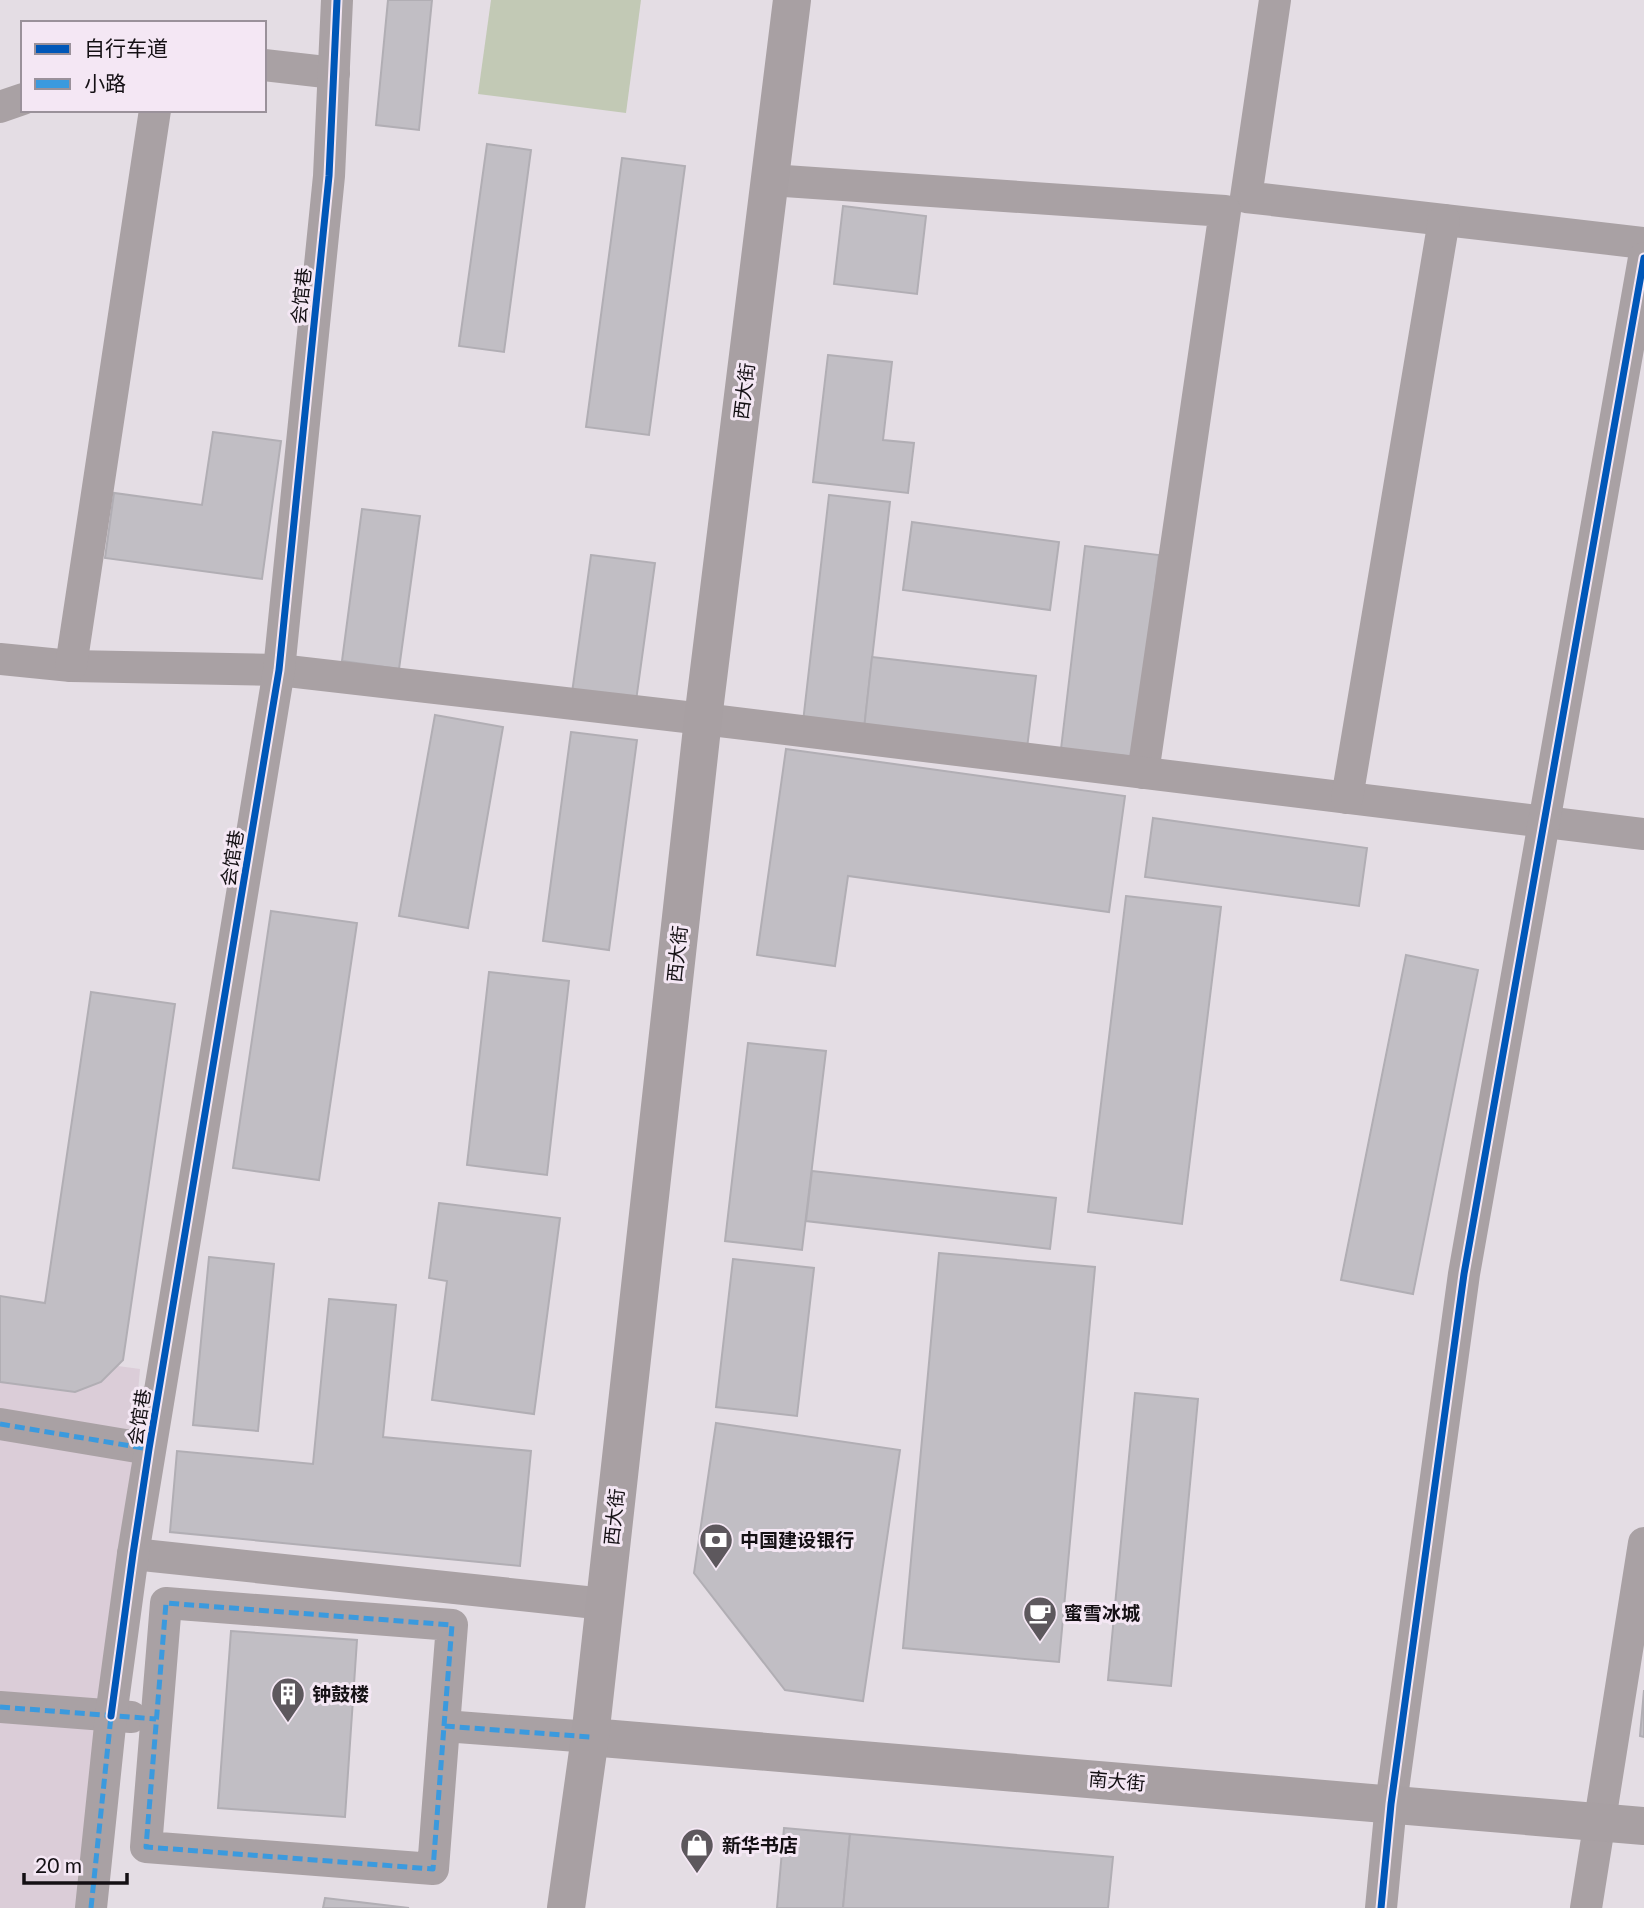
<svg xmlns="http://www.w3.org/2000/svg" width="1644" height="1908" viewBox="0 0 1644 1908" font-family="Lato,'Noto Sans SC',sans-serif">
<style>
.commercial{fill:#dbcdd8}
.green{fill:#c2c9b5}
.building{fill:#c1bec4;stroke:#b1aeb4;stroke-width:2}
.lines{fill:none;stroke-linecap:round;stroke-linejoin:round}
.street{stroke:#a9a1a4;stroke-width:32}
.secondary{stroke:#a8a0a3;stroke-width:38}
.quiet{stroke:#3b9ade;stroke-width:5;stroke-dasharray:10 5;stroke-linecap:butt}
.cycleway-casing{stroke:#f4e7f4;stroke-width:11}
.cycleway{stroke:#0057b8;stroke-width:7}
.labels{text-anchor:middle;stroke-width:6;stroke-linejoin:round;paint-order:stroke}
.street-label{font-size:19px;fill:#141014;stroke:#f4e7f4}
.poi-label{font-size:19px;font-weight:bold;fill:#141014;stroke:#f4e7f4;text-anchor:start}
</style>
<rect width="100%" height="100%" fill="#e4dde4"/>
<!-- commercial -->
<polygon class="commercial" points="0,1350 140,1369 93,1908 0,1908"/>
<!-- green -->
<polygon class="green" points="491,0 641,0 626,113 478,94"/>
<!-- building -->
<g class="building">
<polygon points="388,0 432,0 419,130 376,125"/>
<polygon points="487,144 531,150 504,352 459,346"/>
<polygon points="622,158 685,166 649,435 586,427"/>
<polygon points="843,206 926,216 917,294 834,284"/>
<polygon points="828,355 892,362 883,440 914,443 908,493 813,482"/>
<polygon points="213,432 281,441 262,579 105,558 114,493 202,505"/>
<polygon points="829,495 890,502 864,729 803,722"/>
<polygon points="362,509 420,516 399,669 342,661"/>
<polygon points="912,522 1059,542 1050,610 903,590"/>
<polygon points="1085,546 1159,555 1135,757 1061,749"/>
<polygon points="591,555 655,563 636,701 572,693"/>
<polygon points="872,657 1036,676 1027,748 864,729"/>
<polygon points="435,715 503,727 468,928 399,916"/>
<polygon points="571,732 637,740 609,950 543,941"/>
<polygon points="786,749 1125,796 1109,912 848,876 835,966 757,955"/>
<polygon points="1153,818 1367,848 1359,906 1145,877"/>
<polygon points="1126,896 1221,907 1182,1224 1088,1212"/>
<polygon points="271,911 357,923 319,1180 233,1168"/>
<polygon points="1406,955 1478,970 1413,1294 1341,1280"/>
<polygon points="489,972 569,981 547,1175 467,1165"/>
<polygon points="91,992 175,1004 123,1360 101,1382 75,1392 0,1382 0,1296 45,1303"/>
<polygon points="748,1043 826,1051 802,1250 725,1241"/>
<polygon points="812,1171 1056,1198 1050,1249 806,1221"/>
<polygon points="439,1203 560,1218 534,1414 432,1400 447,1281 429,1278"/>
<polygon points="939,1253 1095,1267 1059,1662 903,1648"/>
<polygon points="209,1257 274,1264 258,1431 193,1425"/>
<polygon points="733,1259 814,1268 797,1416 716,1407"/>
<polygon points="329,1299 396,1305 383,1437 531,1451 520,1566 170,1532 177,1451 313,1464"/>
<polygon points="1135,1393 1198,1399 1171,1686 1108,1680"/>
<polygon points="716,1423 900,1450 863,1701 785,1690 694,1573"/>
<polygon points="231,1631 357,1640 345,1817 218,1808"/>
<polygon points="1644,1690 1644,1737 1640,1736"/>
<polygon points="784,1828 850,1834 843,1908 777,1908"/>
<polygon points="850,1834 1113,1857 1108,1908 843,1908"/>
<polygon points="325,1898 409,1908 323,1908"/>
</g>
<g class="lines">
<!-- street -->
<g class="street">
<polyline points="1275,0 1246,197 1644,243"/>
<polyline points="264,65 334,73"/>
<polyline points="0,107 23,99"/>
<polyline points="770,180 1225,211 1143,773"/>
<polyline points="0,659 71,666 279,670 703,719 1644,834"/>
<polyline points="71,666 155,110"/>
<polyline points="1347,798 1444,220"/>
<polyline points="0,1424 149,1449"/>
<polyline points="133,1554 605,1604"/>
<polyline points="0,1707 131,1717"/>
<polyline points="444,1726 452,1625 166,1603 146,1847 433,1869 444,1726 590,1737"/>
<polyline points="91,1908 111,1716 133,1554 279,670 329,176 337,0"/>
<polyline points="1381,1908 1391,1804 1464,1274 1644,258"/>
<polyline points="1586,1908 1644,1543"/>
</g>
<!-- secondary -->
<g class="secondary">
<polyline points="590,1737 1644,1826"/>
<polyline points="566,1908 590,1737 703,719 792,0"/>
</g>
<!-- quiet -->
<g class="quiet">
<polyline points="0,1424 149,1449"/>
<polyline points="0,1707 156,1719"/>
<polyline points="444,1726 452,1625 166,1603 146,1847 433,1869 444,1726 590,1737"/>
<polyline points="91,1908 111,1716"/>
</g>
<!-- cycleway casing -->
<g class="cycleway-casing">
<g id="cycleway">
<polyline points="111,1716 133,1554 149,1449 279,670 329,176 337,0"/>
<polyline points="1381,1908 1391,1804 1464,1274 1644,258"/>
</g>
</g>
<!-- cycleway -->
<use href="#cycleway" class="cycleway"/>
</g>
<!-- icons -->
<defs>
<g id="bank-pin" transform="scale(1.75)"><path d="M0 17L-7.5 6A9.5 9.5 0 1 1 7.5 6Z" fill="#5d585d" stroke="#f4e7f4"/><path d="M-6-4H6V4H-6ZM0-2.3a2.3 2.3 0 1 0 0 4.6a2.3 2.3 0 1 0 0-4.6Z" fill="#fff"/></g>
<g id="cafe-pin" transform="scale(1.75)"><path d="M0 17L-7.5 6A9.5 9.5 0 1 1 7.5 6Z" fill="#5d585d" stroke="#f4e7f4"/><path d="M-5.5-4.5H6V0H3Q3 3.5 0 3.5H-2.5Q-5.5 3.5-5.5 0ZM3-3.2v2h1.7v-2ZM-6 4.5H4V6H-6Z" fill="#fff"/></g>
<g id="building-pin" transform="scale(1.75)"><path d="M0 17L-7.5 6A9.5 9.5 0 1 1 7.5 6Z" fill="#5d585d" stroke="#f4e7f4"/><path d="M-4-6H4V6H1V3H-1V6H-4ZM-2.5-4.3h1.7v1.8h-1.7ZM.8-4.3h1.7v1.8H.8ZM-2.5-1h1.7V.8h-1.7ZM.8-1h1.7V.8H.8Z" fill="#fff"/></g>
<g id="shop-pin" transform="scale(1.75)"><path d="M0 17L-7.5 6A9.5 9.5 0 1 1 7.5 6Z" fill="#5d585d" stroke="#f4e7f4"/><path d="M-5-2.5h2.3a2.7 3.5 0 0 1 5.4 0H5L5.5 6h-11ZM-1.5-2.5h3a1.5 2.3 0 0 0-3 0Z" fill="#fff"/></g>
</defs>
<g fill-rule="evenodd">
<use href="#bank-pin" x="716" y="1540"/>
<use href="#cafe-pin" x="1040" y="1613"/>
<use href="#building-pin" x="288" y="1694"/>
<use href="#shop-pin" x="697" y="1845"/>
</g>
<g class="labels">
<!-- street labels -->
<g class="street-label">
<text transform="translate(301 296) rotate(-84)" y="7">会馆巷</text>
<text transform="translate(744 391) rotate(-83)" y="7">西大街</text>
<text transform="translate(232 858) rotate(-81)" y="7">会馆巷</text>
<text transform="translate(677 954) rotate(-84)" y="7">西大街</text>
<text transform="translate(139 1417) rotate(-81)" y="7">会馆巷</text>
<text transform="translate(614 1517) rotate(-84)" y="7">西大街</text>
<text transform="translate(1117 1781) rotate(5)" y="7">南大街</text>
</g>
<!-- poi labels -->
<g class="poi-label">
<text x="740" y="1547">中国建设银行</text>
<text x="1064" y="1620">蜜雪冰城</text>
<text x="312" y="1701">钟鼓楼</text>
<text x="722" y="1852">新华书店</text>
</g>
</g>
<!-- legend -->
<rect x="21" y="21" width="245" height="91" fill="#f4e7f4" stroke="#9a919a" stroke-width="2"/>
<rect x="35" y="44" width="35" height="10" fill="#0057b8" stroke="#9a919a" stroke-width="2"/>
<text x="84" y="56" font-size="21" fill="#141014">自行车道</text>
<rect x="35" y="79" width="35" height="10" fill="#3b9ade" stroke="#9a919a" stroke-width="2"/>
<text x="84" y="91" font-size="21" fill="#141014">小路</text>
<!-- scale -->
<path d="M24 1873v10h103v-10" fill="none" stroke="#141014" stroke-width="3.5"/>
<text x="35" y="1873" font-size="21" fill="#141014" stroke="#f4e7f4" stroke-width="5" paint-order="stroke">20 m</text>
</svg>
